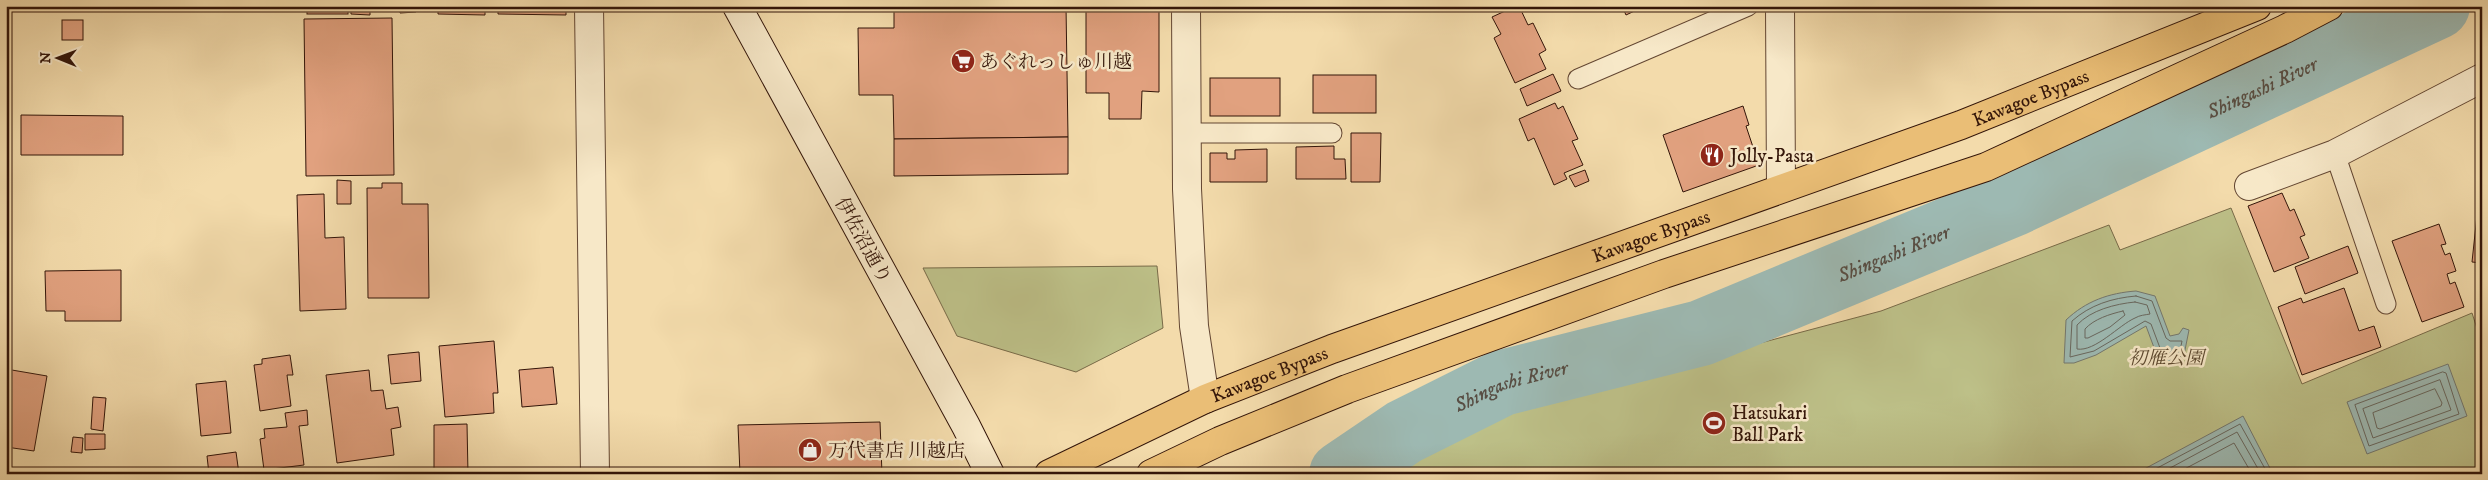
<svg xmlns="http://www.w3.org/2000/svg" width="2488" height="480" viewBox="0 0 2488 480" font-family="'IM FELL DW Pica','Noto Serif JP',serif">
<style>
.green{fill:#bdc088;stroke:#786a48}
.water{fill:#9db9b2;stroke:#73776e}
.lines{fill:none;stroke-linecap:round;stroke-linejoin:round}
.shore{stroke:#68675e;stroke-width:1}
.river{stroke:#9db9b2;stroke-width:66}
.building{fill:#e1a17f;stroke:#331509}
.lane-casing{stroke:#634632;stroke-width:21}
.street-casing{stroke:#634632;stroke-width:30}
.secondary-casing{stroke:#331509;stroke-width:30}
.highway-casing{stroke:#331509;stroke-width:30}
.lane{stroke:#f7e8c8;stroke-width:19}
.street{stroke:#f7e8c8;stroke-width:28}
.secondary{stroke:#f7e8c8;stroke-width:28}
.highway{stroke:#eabe76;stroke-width:28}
.labels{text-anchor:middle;stroke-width:5;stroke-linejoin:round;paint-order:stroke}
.poi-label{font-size:19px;fill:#331509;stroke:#f7e8c8;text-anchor:start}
.street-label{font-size:19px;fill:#331509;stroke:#f7e8c8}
.park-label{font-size:19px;font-style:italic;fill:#5c482f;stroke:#f7e8c8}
.water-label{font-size:20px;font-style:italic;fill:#584e44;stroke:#f7e8c8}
</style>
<rect width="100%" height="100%" fill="#f3dbab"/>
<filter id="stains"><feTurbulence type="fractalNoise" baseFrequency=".004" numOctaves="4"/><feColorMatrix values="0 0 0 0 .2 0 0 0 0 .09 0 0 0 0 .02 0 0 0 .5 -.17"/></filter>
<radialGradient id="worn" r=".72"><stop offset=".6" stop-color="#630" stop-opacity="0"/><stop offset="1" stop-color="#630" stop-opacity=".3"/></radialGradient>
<!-- green -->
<g class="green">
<polygon points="2231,208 2302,384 2472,313 2482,344 2482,474 1387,474 1449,427 1546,390 1602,385 1881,311 2109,225 2120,250"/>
<polygon points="1157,266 1163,328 1076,372 957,336 923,268"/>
</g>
<!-- water -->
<g class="water">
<path d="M2136,291L2155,296L2170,336L2179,334L2183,328L2189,330L2184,355L2165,363L2159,361L2146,326L2096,355L2074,363H2064L2066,320C2086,301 2109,293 2136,291Z"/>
<polygon points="2448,364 2467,416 2367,454 2347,402"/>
<polygon points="2243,416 2273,474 2135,474"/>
</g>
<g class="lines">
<!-- shore -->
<g class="shore">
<path d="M2136,296L2152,301L2166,338L2170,341H2182L2180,351L2170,356H2163L2151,324L2145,321L2094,351L2070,357L2072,321C2090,305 2112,298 2136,296Z"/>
<path d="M2135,302L2147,305L2150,314C2145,315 2140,315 2135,318C2119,325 2095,352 2077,349V325C2091,310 2115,304 2135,302Z"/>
<path d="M2123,311L2125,315L2110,327L2088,338H2085V329C2094,319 2110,314 2123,311Z"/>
<polygon points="2443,372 2446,373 2459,414 2369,446 2355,405"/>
<polygon points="2440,380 2451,410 2373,438 2363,409"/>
<polygon points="2435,389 2442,403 2441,406 2380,429 2377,428 2373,413"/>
<polyline points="2146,474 2240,424 2268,474"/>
<polyline points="2159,474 2237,432 2261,474"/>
<polyline points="2175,474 2234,443 2252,474"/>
</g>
<!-- river -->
<path class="river" id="s1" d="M1342,474L1404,432L1502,383L1701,333L2012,204L2437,6"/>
</g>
<!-- building -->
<g class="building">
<rect x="307" y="6" width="41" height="8"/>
<polygon points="351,6 370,6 370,15 351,14"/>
<polygon points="400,6 416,6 416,12 400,13"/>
<polygon points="438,6 485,6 485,15 438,14"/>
<polygon points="498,6 566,6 566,15 498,14"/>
<polygon points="894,6 1066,6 1068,137 894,139 893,95 859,95 858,28 894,28"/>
<polygon points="1086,6 1159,6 1159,92 1142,91 1141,119 1109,119 1109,93 1086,93"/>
<polygon points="1516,6 1519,6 1528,25 1533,23 1546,50 1539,54 1546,69 1515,83 1494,38 1501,34 1492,17"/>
<polygon points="1622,6 1645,6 1626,15"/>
<polygon points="392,18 394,175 306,176 304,19"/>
<rect x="62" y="20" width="21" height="20"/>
<polygon points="1553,74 1561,91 1527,106 1520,89"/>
<rect x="1313" y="75" width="63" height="38"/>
<rect x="1210" y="78" width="70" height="38"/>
<polygon points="1555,103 1558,109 1563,106 1578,139 1572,141 1583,165 1564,173 1567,179 1554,185 1534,138 1528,141 1519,119"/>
<polygon points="1743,106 1749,125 1746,126 1759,165 1683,192 1663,135"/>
<polygon points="21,115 123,116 123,155 21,155"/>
<polygon points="1351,133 1381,133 1380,182 1351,182"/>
<polygon points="1068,137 1068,174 894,176 894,139"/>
<polygon points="1334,146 1334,159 1345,159 1346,179 1296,179 1296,147"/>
<polygon points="1267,149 1267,182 1210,182 1210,153 1227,153 1227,159 1235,159 1235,150"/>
<polygon points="2482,168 2482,263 2472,262"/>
<polygon points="1585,170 1589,181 1575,187 1569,176"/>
<polygon points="337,180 351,181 351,204 337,204"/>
<polygon points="382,183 402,183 402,204 428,204 429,298 368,298 367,188 382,188"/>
<polygon points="2282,193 2290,211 2294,209 2305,235 2300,237 2309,258 2274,272 2248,206"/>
<polygon points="324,194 325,238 344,237 346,309 300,311 297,195"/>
<polygon points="2439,224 2446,244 2441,245 2445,255 2450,253 2456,271 2447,274 2450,284 2455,282 2464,307 2422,322 2392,241"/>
<polygon points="2348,246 2358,273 2305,294 2295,267"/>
<polygon points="121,270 121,321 65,321 65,311 46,311 45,271"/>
<polygon points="2344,288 2359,331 2374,326 2381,347 2302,375 2278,307 2301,298 2303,303"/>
<polygon points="494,341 498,393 493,393 494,413 445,417 439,346"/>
<polygon points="419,352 421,381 391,384 388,355"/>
<polygon points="290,355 293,375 287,375 291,406 260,411 254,365 262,364 262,359"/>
<polygon points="553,367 557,404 522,407 519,370"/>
<polygon points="6,369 47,376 34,451 6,447"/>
<polygon points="369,370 371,391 383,390 386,409 398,407 401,427 391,429 394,455 337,463 326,375"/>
<polygon points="226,381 231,433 201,436 196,384"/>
<polygon points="93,397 106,398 103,431 91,429"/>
<polygon points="307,410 308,425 299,426 304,465 264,470 260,439 265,438 264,429 287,427 285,413"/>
<polygon points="880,422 882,474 740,474 738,425"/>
<polygon points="467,424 468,474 434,474 434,425"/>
<polygon points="85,434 105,434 105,449 85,450"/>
<polygon points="73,437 83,438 82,453 71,452"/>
<polygon points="236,452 239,474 209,474 207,456"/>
<polygon points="430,470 430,474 343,474 343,471"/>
</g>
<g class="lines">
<!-- lane casing -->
<g class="lane-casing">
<g id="lane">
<polyline points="1578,79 1748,6"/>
<polyline points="1187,133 1332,133"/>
<polyline points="2335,154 2386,304"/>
</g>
</g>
<!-- street casing -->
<g class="street-casing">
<g id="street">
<polyline points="589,6 595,474"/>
<polyline points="1186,6 1187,189 1194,326 1205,399"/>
<polyline points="1780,6 1781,188"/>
<polyline points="2249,186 2335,154 2482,78"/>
</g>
</g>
<!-- secondary casing -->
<g class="secondary-casing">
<polyline id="secondary" points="737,6 966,426 990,474"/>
</g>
<!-- highway casing -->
<g class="highway-casing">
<g id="highway">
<path id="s2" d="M1049,474L1205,399L1332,349L1961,125L2257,6"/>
<polyline points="1151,474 1220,441 1347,389 1664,274 1986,167 2285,29 2329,6"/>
</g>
</g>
<!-- lane -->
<use href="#lane" class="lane"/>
<!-- street -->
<use href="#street" class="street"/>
<!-- secondary -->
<use href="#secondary" class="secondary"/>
<!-- highway -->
<use href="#highway" class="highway"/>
</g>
<!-- icons -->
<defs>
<g id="supermarket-disc" transform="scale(1.25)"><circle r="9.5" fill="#8f2418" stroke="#f7e8c8"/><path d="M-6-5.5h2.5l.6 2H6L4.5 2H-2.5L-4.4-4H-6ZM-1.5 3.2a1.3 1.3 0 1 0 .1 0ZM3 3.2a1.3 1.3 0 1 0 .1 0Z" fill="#fff"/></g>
<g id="restaurant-disc" transform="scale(1.25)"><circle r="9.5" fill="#8f2418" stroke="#f7e8c8"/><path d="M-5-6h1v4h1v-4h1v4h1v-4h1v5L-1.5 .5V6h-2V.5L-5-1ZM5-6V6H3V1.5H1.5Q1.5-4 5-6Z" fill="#fff"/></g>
<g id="stadium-disc" transform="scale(1.25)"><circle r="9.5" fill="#8f2418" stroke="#f7e8c8"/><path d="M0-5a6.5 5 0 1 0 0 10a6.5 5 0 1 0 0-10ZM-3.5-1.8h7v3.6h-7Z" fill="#fff"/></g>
<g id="shop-disc" transform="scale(1.25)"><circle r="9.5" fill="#8f2418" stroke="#f7e8c8"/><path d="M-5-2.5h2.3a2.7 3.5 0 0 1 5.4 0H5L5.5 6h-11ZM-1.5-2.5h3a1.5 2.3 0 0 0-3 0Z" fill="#fff"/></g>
</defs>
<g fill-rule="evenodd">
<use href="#supermarket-disc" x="963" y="61"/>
<use href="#restaurant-disc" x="1712" y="155"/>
<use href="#stadium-disc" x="1714" y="423"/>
<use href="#shop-disc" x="810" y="450"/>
</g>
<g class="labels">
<!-- poi labels -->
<g class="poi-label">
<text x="980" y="68">あぐれっしゅ川越</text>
<text x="1730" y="162">Jolly-Pasta</text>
<text x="1732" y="419">Hatsukari<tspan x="1732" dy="22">Ball Park</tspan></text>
<text x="828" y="457">万代書店 川越店</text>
</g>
<!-- street labels -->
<g class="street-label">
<text dy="7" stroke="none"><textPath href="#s2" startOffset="1052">Kawagoe Bypass</textPath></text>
<text dy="7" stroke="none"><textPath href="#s2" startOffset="648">Kawagoe Bypass</textPath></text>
<text transform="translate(864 240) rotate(61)" y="7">伊佐沼通り</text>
<text dy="7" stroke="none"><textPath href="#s2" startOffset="242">Kawagoe Bypass</textPath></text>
</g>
<!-- park labels -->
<g class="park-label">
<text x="2166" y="364">初雁公園</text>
</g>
<!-- water labels -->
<g class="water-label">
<text dy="7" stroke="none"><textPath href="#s1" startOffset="1002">Shingashi River</textPath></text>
<text dy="7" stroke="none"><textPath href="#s1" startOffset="598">Shingashi River</textPath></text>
<text dy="7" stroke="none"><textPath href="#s1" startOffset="192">Shingashi River</textPath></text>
</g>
</g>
<!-- margin -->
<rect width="2488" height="480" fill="none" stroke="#f3dbab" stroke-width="25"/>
<rect x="8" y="8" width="2473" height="465" fill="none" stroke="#331509" stroke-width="2.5"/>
<rect x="12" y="12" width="2463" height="455" fill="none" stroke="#331509"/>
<!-- north arrow -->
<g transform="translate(58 58) rotate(271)" stroke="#f7e8c8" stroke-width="4" paint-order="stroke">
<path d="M0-4L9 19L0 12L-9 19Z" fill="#331509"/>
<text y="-8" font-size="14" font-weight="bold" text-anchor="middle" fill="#331509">N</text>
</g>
<rect width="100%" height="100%" filter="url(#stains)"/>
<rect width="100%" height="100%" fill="url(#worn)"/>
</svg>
